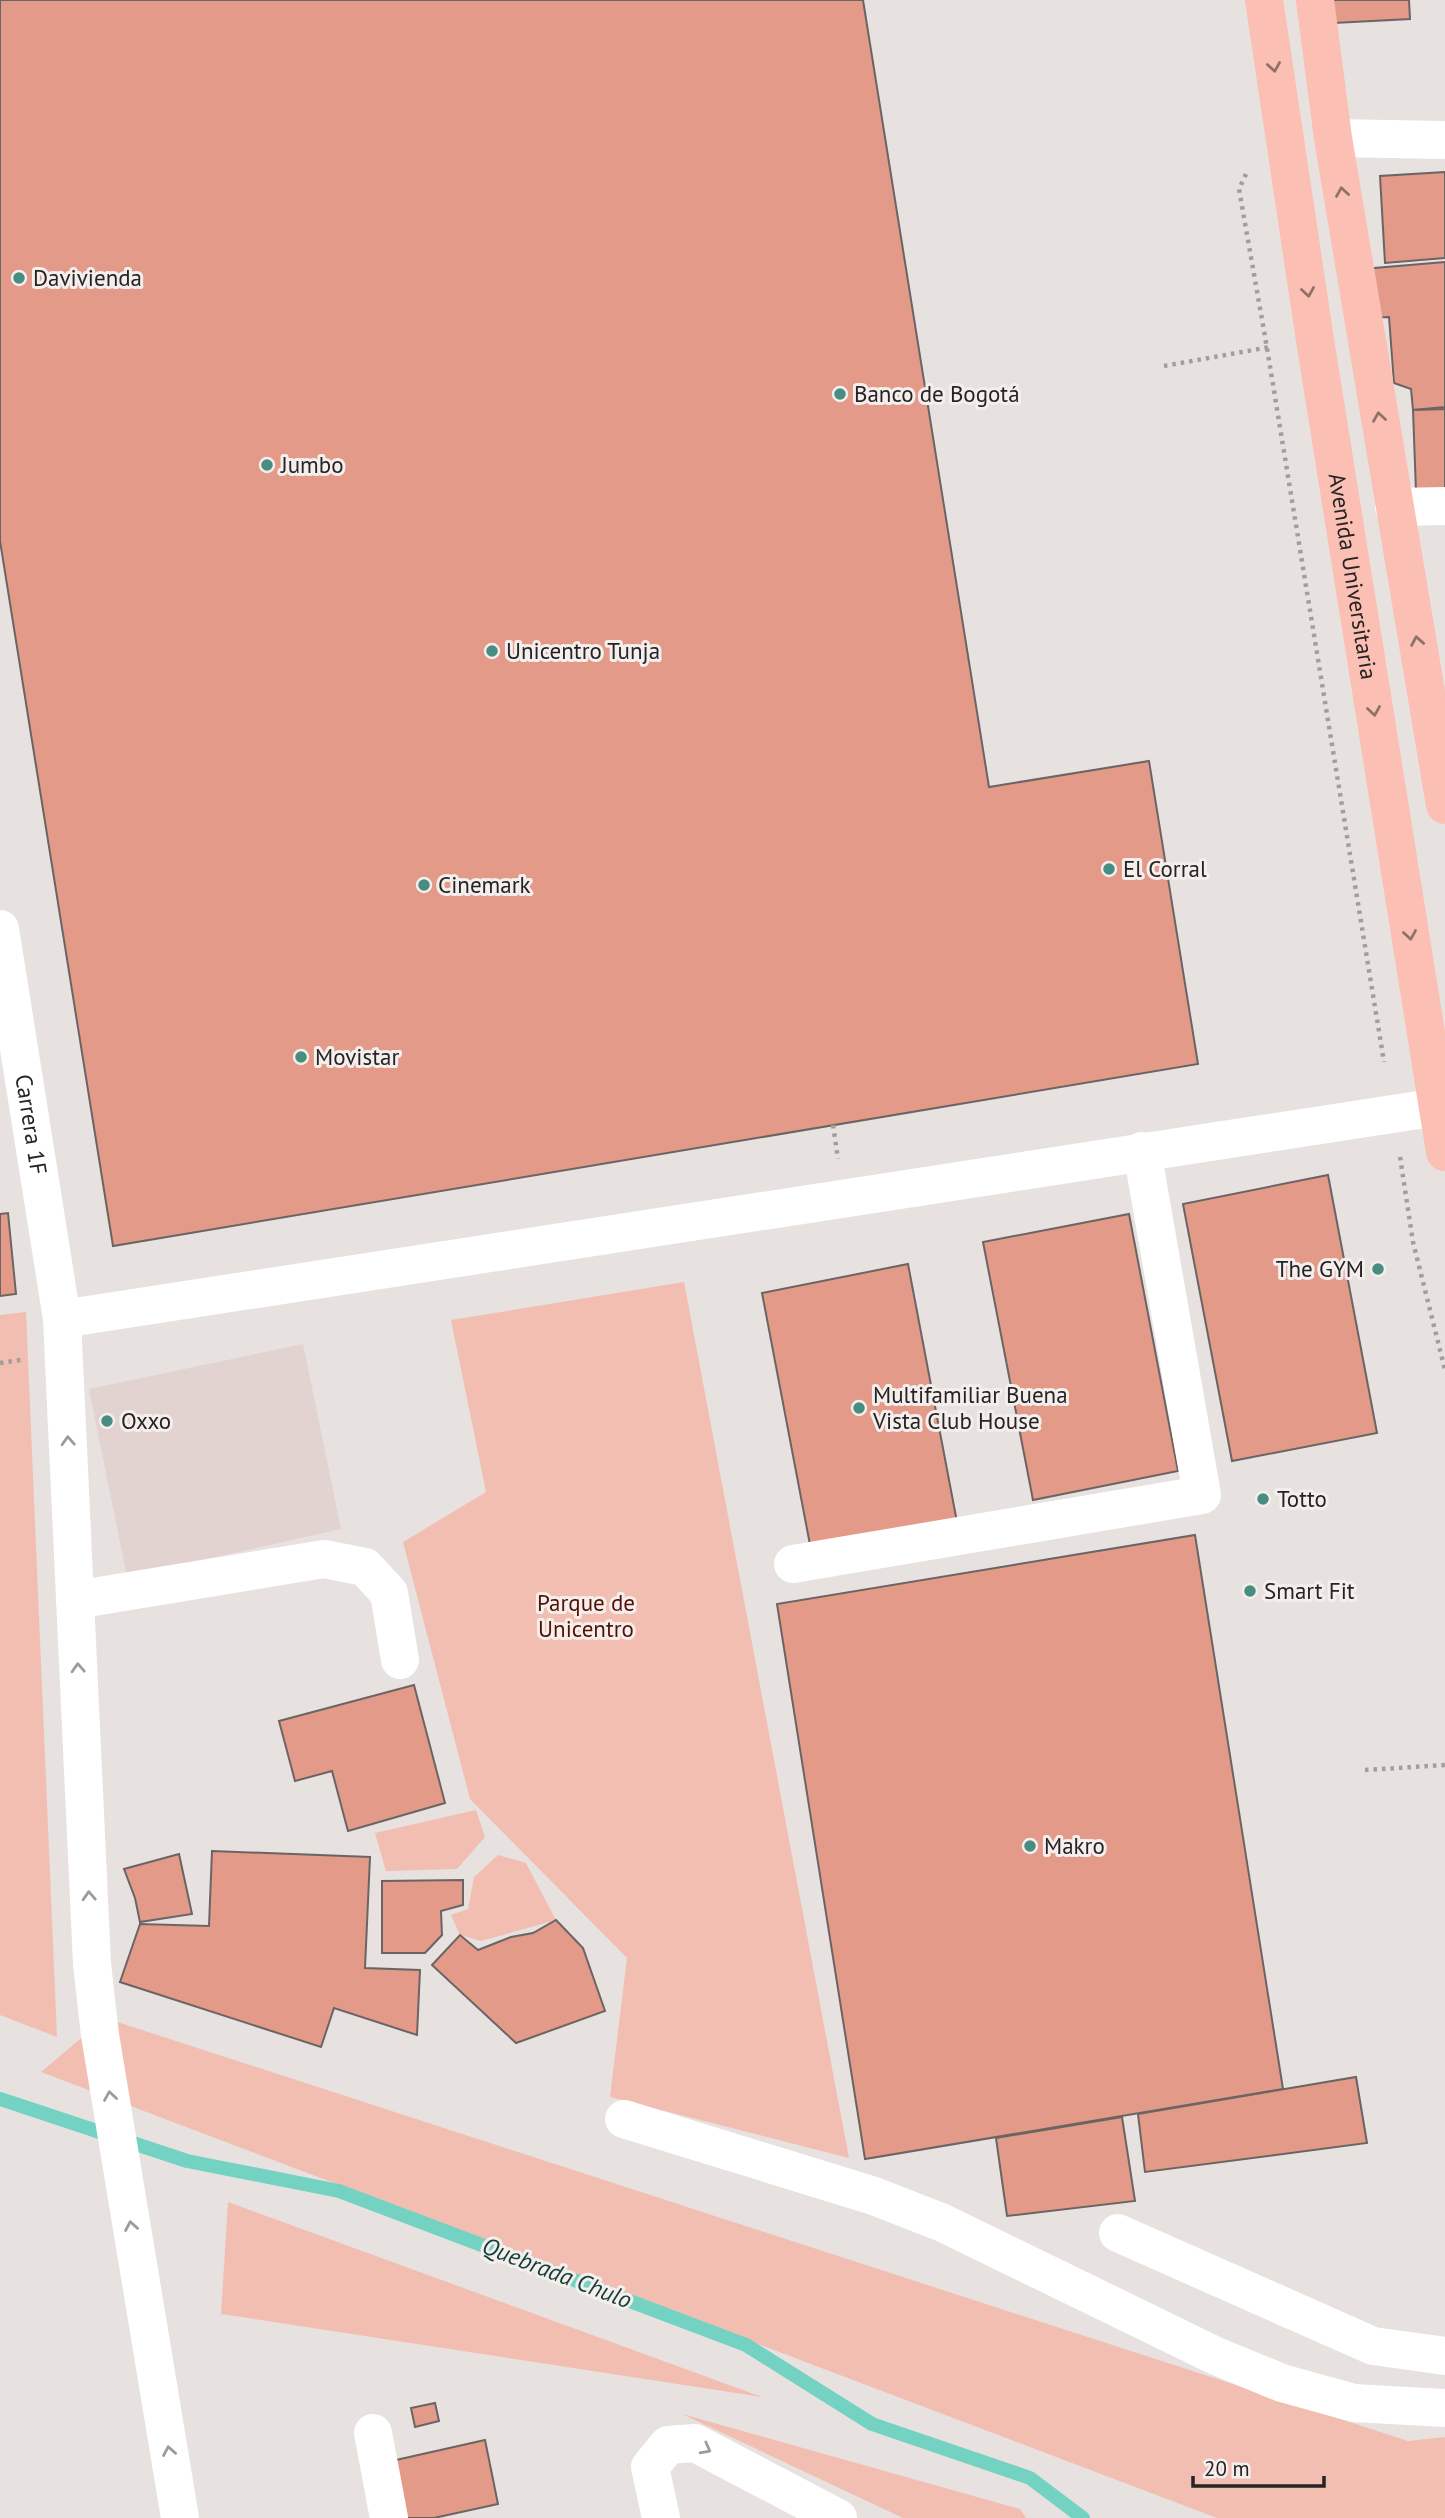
<svg xmlns="http://www.w3.org/2000/svg" width="1445" height="2518" viewBox="0 0 1445 2518" font-family="'PT Sans',sans-serif">
<style>
.built{fill:#e2d3d0}
.green{fill:#f3beb2}
.lines{fill:none;stroke-linecap:round;stroke-linejoin:round}
.stream{stroke:#74d2c3;stroke-width:14}
.building{fill:#e49a89;stroke:#6a6563;stroke-width:2}
.path{stroke:#a39e9d;stroke-width:4.5;stroke-dasharray:3.5 5;stroke-linecap:butt}
.minor{stroke:#fff;stroke-width:38}
.major{stroke:#fbc0b3;stroke-width:38}
.oneway{stroke:#90726b}
.oneway2{stroke:#9d9c9c}
.poi-dot{fill:#488d82;stroke:#f4eeec;stroke-width:2.5}
.labels{text-anchor:middle;stroke-width:6;stroke-linejoin:round;paint-order:stroke}
.poi-label{font-size:23px;fill:#252323;stroke:#f4eeec;text-anchor:start}
.street-label{font-size:23px;fill:#252323;stroke:#f4eeec}
.park-label{font-size:23px;fill:#531205;stroke:#f4eeec}
.water-label{font-size:24px;font-style:italic;fill:#133f39;stroke:#f4eeec}
</style>
<rect width="100%" height="100%" fill="#e7e1df"/>
<!-- built -->
<polygon class="built" points="303,1344 341,1529 127,1577 89,1389"/>
<!-- green -->
<g class="green">
<polygon points="684,1282 849,2158 610,2097 627,1958 470,1799 403,1542 486,1492 451,1320"/>
<polygon points="26,1312 57,2037 0,2015 0,1315"/>
<polygon points="476,1810 485,1837 457,1869 386,1871 375,1833"/>
<polygon points="498,1855 526,1863 556,1920 481,1941 460,1935 451,1915 468,1909 474,1877"/>
<polygon points="105,2018 1408,2441 1445,2437 1445,2518 1217,2518 41,2072"/>
<polygon points="228,2202 762,2397 221,2314"/>
<polygon points="682,2414 1020,2509 1026,2518 903,2518"/>
</g>
<g class="lines">
<!-- stream -->
<polyline class="stream" points="0,2099 187,2161 339,2191 746,2345 872,2424 1030,2478 1083,2518"/>
</g>
<!-- building -->
<g class="building">
<polygon points="0,0 863,0 989,787 1149,761 1198,1064 113,1246 0,541"/>
<polygon points="1333,0 1409,0 1410,19 1334,23"/>
<polygon points="1445,172 1445,258 1385,263 1380,176"/>
<polygon points="1445,262 1445,407 1413,410 1411,389 1394,383 1389,317 1368,318 1363,269"/>
<polygon points="1445,409 1445,491 1416,492 1413,410"/>
<polygon points="1328,1175 1377,1433 1232,1461 1183,1204"/>
<polygon points="8,1213 16,1294 0,1296 0,1214"/>
<polygon points="1129,1214 1178,1471 1033,1500 983,1242"/>
<polygon points="908,1264 957,1522 811,1550 762,1293"/>
<polygon points="1195,1535 1283,2089 865,2159 777,1604"/>
<polygon points="414,1685 445,1803 348,1831 332,1771 295,1781 279,1721"/>
<polygon points="212,1851 370,1857 365,1968 420,1970 417,2035 334,2008 321,2047 120,1982 140,1924 209,1926"/>
<polygon points="179,1854 192,1914 140,1922 135,1898 124,1869"/>
<polygon points="463,1880 463,1905 441,1911 442,1935 425,1953 382,1953 382,1881"/>
<polygon points="556,1920 583,1948 605,2011 516,2043 432,1965 460,1935 478,1950 511,1937 533,1933"/>
<polygon points="1356,2077 1367,2143 1145,2172 1138,2114"/>
<polygon points="1122,2117 1135,2201 1007,2216 996,2138"/>
<polygon points="435,2403 439,2421 415,2427 411,2408"/>
<polygon points="485,2440 498,2504 434,2518 399,2518 387,2462"/>
</g>
<g class="lines">
<!-- path -->
<g class="path">
<polyline points="1246,174 1239,189 1267,348 1384,1062"/>
<polyline points="1164,366 1270,347"/>
<polyline points="833,1125 838,1159"/>
<polyline points="1400,1157 1413,1242 1445,1370"/>
<polyline points="0,1363 21,1360"/>
<polyline points="1365,1770 1445,1765"/>
</g>
<!-- minor -->
<g class="minor">
<polyline points="1333,138 1445,140"/>
<polyline points="1394,507 1445,506"/>
<path id="s1" d="M0,929L62,1319L92,1964L100,2035L180,2518"/>
<polyline points="62,1319 1438,1107"/>
<polyline points="793,1564 1202,1495 1142,1151"/>
<polyline points="75,1600 324,1559 365,1567 389,1593 400,1660"/>
<polyline points="624,2119 874,2196 943,2223 1216,2356 1282,2383 1354,2403 1445,2408"/>
<polyline points="1118,2233 1373,2346 1445,2356"/>
<polyline points="373,2433 389,2518"/>
<polyline points="661,2518 650,2467 668,2445 695,2443 838,2518"/>
</g>
<!-- major -->
<g class="major">
<path id="s2" d="M1264,0L1315,340L1445,1152"/>
<polyline points="1315,0 1333,138 1445,805"/>
</g>
</g>
<!-- one-way arrows -->
<defs><path id="oneway-chevron" d="M-2-3.5L2.5 0L-2 3.5" fill="none" stroke-width="1.6" stroke-linecap="round" stroke-linejoin="round" transform="scale(1.75)"/></defs>
<g class="oneway">
<use href="#oneway-chevron" transform="translate(1274 67) rotate(81)"/>
<use href="#oneway-chevron" transform="translate(1342 192) rotate(-99)"/>
<use href="#oneway-chevron" transform="translate(1308 292) rotate(81)"/>
<use href="#oneway-chevron" transform="translate(1379 417) rotate(-99)"/>
<use href="#oneway-chevron" transform="translate(1417 641) rotate(-100)"/>
<use href="#oneway-chevron" transform="translate(1374 711) rotate(81)"/>
<use href="#oneway-chevron" transform="translate(1410 935) rotate(81)"/>
</g>
<g class="oneway2">
<use href="#oneway-chevron" transform="translate(68 1441) rotate(-93)"/>
<use href="#oneway-chevron" transform="translate(78 1668) rotate(-93)"/>
<use href="#oneway-chevron" transform="translate(89 1896) rotate(-93)"/>
<use href="#oneway-chevron" transform="translate(110 2096) rotate(-99)"/>
<use href="#oneway-chevron" transform="translate(131 2226) rotate(-100)"/>
<use href="#oneway-chevron" transform="translate(706 2449) rotate(28)"/>
<use href="#oneway-chevron" transform="translate(169 2451) rotate(-100)"/>
</g>
<!-- markers -->
<g class="poi-dot">
<circle cx="19" cy="278" r="7"/>
<circle cx="840" cy="394" r="7"/>
<circle cx="267" cy="465" r="7"/>
<circle cx="492" cy="651" r="7"/>
<circle cx="1109" cy="869" r="7"/>
<circle cx="424" cy="885" r="7"/>
<circle cx="301" cy="1057" r="7"/>
<circle cx="1378" cy="1269" r="7"/>
<circle cx="859" cy="1408" r="7"/>
<circle cx="107" cy="1421" r="7"/>
<circle cx="1263" cy="1499" r="7"/>
<circle cx="1250" cy="1591" r="7"/>
<circle cx="1030" cy="1846" r="7"/>
</g>
<g class="labels">
<!-- poi labels -->
<g class="poi-label">
<text x="33" y="286">Davivienda</text>
<text x="854" y="402">Banco de Bogotá</text>
<text x="281" y="473">Jumbo</text>
<text x="506" y="659">Unicentro Tunja</text>
<text x="1123" y="877">El Corral</text>
<text x="438" y="893">Cinemark</text>
<text x="315" y="1065">Movistar</text>
<text x="1364" y="1277" text-anchor="end">The GYM</text>
<text x="873" y="1403">Multifamiliar Buena<tspan x="873" dy="26">Vista Club House</tspan></text>
<text x="121" y="1429">Oxxo</text>
<text x="1277" y="1507">Totto</text>
<text x="1264" y="1599">Smart Fit</text>
<text x="1044" y="1854">Makro</text>
</g>
<!-- street labels -->
<g class="street-label">
<text dy="8" stroke="none"><textPath href="#s2" startOffset="583">Avenida Universitaria</textPath></text>
<text dy="8" stroke="none"><textPath href="#s1" startOffset="198">Carrera 1F</textPath></text>
</g>
<!-- park labels -->
<g class="park-label">
<text x="586" y="1611">Parque de<tspan x="586" dy="26">Unicentro</tspan></text>
</g>
<!-- water labels -->
<g class="water-label">
<text transform="translate(557 2273) rotate(21)" y="8">Quebrada Chulo</text>
</g>
</g>
<!-- scale -->
<path d="M1193 2476v10h131v-10" fill="none" stroke="#252323" stroke-width="3.5"/>
<text x="1204" y="2476" font-size="21" fill="#252323" stroke="#f4eeec" stroke-width="5" paint-order="stroke">20 m</text>
</svg>
